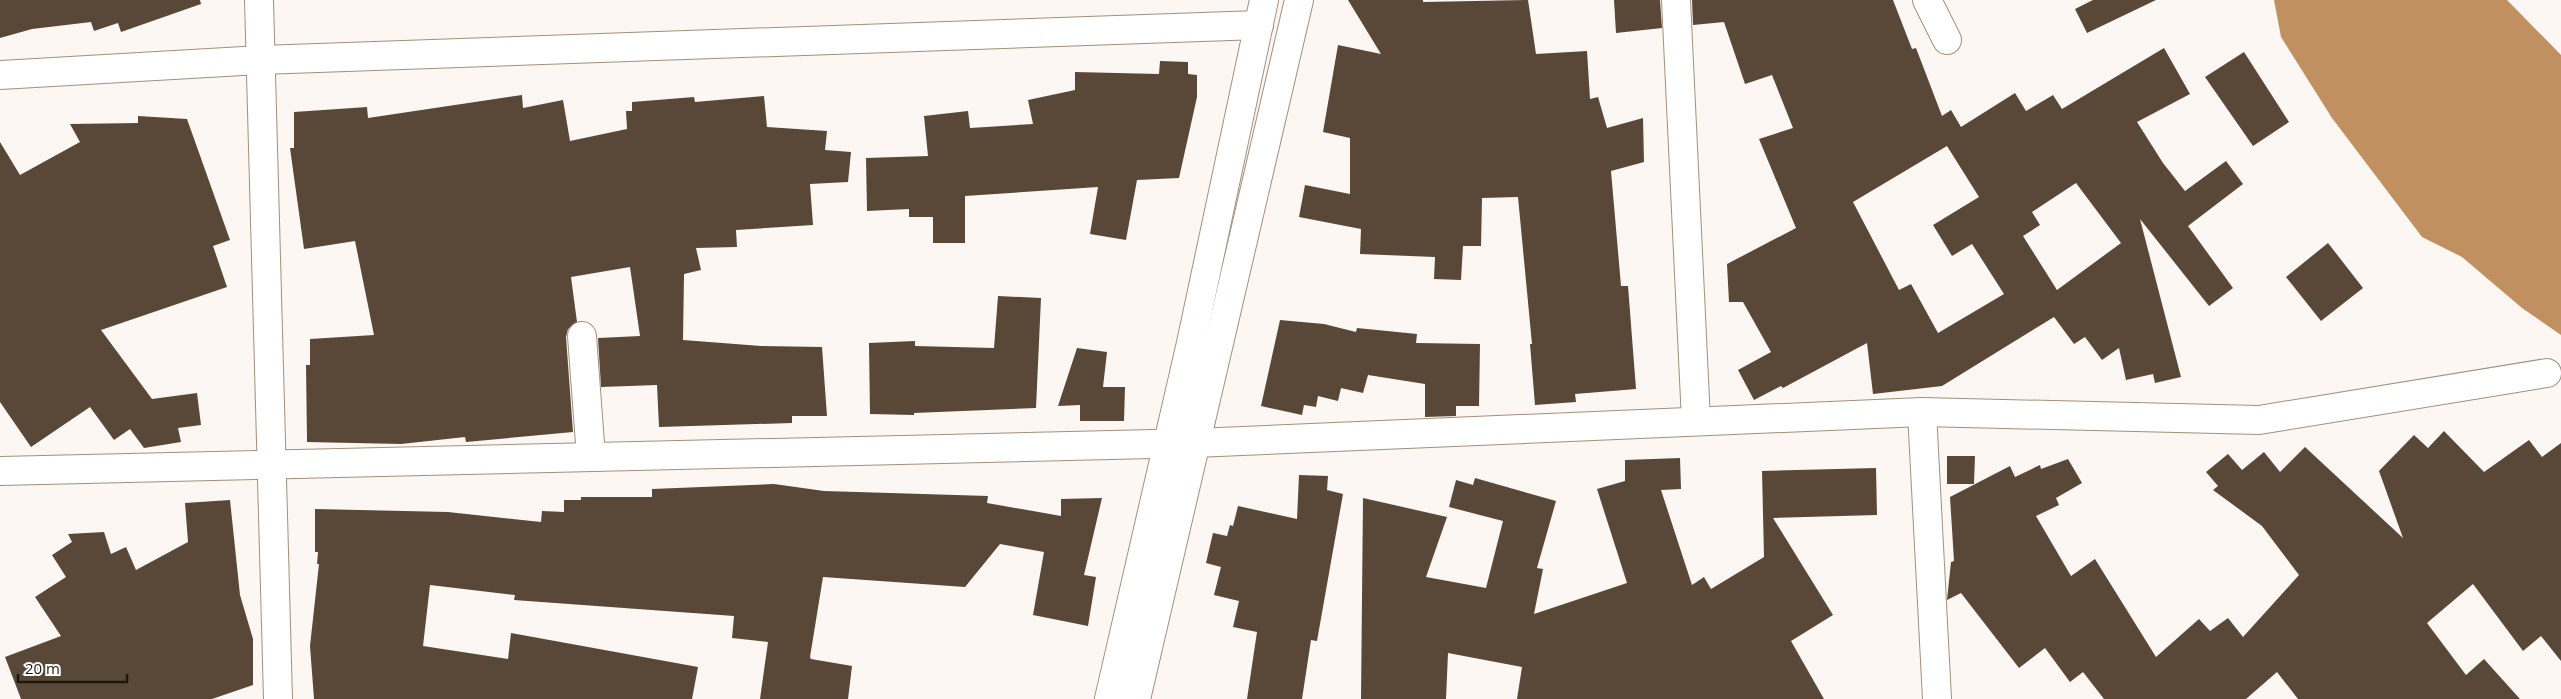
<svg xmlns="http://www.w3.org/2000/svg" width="2561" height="699" viewBox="0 0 2561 699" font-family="'Open Sans',sans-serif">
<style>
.water{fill:#c19061}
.building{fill:#594838;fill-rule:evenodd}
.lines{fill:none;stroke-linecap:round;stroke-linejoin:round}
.minor-casing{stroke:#a38f7d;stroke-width:30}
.minor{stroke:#fff;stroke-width:28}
</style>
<rect width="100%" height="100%" fill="#fcf7f3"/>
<!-- water -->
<polygon class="water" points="2274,0 2507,0 2561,55 2561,335 2522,308 2462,257 2422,237 2332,118 2281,37"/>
<!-- building -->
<g class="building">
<polygon points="0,0 200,0 201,4 121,32 118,23 94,31 91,22 32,29 0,38"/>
<polygon points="1348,0 1423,0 1423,2 1528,0 1536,54 1587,51 1590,99 1598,97 1607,128 1643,118 1644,162 1611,171 1621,286 1628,286 1636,389 1575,394 1576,402 1535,405 1530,344 1532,344 1518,197 1482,198 1481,246 1463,246 1461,280 1434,279 1435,257 1360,254 1361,229 1299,217 1305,185 1350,194 1350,138 1323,132 1338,45 1381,54"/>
<polygon points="1614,0 1660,0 1662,28 1616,33"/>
<path d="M1692,0H1893L1912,49L1916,48L1942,116L1951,110L1961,127L2015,93L2026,111L2053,95L2062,109L2164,48L2190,94L2137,122L2163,163L2185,191L2226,161L2243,184L2188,226L2233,288L2209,306L2140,219L2181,377L2155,383L2153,374L2126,380L2119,348L2102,360L2085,337L2074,344L2054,317L1942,386L1873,394L1867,343L1783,388L1781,386L1754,400L1738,370L1771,352L1743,302H1729L1727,264L1796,228L1759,139L1793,128L1772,75L1745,84L1724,22L1693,25ZM1947,146L1979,197L1933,225L1952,256L1972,244L2004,294L1938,333L1911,284L1899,290L1853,202ZM2076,183L2121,243L2057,290L2023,236L2040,225L2032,212Z"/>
<polygon points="2093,0 2156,0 2087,33 2075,9"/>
<polygon points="2244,52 2289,122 2253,146 2205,77"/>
<polygon points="1160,61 1188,62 1188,74 1197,75 1197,97 1179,178 1137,180 1126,240 1090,234 1098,187 965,196 965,243 933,243 933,217 909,217 909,209 867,211 866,158 928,156 924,116 968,111 970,128 1033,124 1028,100 1075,90 1075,72 1159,74"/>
<polygon points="522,95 523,108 563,100 570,141 627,129 626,111 632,111 632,102 694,97 695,102 764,96 767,127 827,131 825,150 851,152 848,182 810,184 813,225 736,230 737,247 696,248 701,270 684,274 683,340 761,346 822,347 827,416 792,416 792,423 659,427 657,385 601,387 598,338 640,336 630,267 571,277 577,322 568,329 566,337 573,432 466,442 465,437 401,444 307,442 306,365 310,365 310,339 374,335 355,241 304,249 290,148 294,148 294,112 367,107 368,118"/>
<polygon points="138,116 187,119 230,240 213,246 227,287 101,330 152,399 197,393 201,425 178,428 181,442 144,448 130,429 114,440 90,407 31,447 0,402 0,142 20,175 80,142 70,124 138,123"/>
<polygon points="2328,243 2363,288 2321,321 2286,277"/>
<polygon points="998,296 1041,298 1036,408 914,413 914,415 870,414 869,343 915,341 915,346 994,348"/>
<polygon points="1280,320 1324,324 1356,332 1357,328 1417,334 1416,343 1480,344 1479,406 1456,406 1456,416 1425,417 1425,384 1368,375 1363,393 1341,388 1338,401 1318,396 1316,407 1304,405 1302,415 1261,406"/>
<polygon points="1077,348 1107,352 1103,387 1125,387 1124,421 1080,421 1080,405 1058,406"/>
<polygon points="2444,431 2484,472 2529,440 2542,457 2561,443 2561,661 2541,636 2523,651 2473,584 2427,623 2466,675 2484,659 2520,699 2298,699 2277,672 2246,699 2104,699 2083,672 2070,682 2045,648 2019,668 1961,593 1947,600 1951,562 1954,561 1950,497 2010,466 2015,477 2040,465 2041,469 2068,459 2082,483 2056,498 2059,505 2036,516 2071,576 2095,559 2156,657 2199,619 2210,631 2228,618 2243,637 2299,575 2262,526 2213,490 2218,486 2206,472 2228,454 2242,470 2264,452 2280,472 2305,447 2403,538 2379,471 2414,435 2428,448"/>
<polygon points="1947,456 1975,456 1974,484 1947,484"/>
<polygon points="1680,458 1681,489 1661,490 1692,585 1704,577 1711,589 1764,557 1762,471 1876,468 1877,515 1773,518 1833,615 1791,641 1824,699 1517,699 1522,667 1448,653 1446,699 1361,699 1363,498 1447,517 1426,577 1486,588 1503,521 1449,507 1456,480 1473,485 1475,478 1556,501 1537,568 1543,569 1534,614 1627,583 1597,489 1625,481 1625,460"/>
<polygon points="1299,475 1328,476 1327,490 1343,494 1317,641 1311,640 1302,699 1247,699 1257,632 1233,627 1239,601 1214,595 1221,567 1206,563 1213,533 1227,536 1230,525 1233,526 1238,506 1297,519"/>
<polygon points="774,484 824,491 988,496 987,503 1061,516 1061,499 1102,498 1084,575 1096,577 1088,626 1033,615 1044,552 1000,544 965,587 823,577 810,657 811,659 852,666 848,699 760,699 768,642 732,638 734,616 514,600 515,595 430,585 423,646 508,659 511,633 698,667 692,699 314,699 310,646 319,564 317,564 318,552 315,552 315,509 448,512 541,522 542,511 564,512 564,500 581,500 581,497 652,497 652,489"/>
<polygon points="230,500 240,595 253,639 253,685 212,699 21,699 5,657 61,636 35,597 66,577 52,555 72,542 68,534 104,532 111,554 126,547 136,570 188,542 185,503"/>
</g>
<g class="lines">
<!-- minor casing -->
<g class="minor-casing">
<g id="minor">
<polyline points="259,0 278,699"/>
<polyline points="1676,0 1696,421"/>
<polyline points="1927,0 1947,40"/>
<polyline points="0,75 261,60 1259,25"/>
<polyline points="582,336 591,457"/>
<polyline points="1922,412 1937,699"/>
<polyline points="0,471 1195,443 1922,412 2259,420 2547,373"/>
<polyline points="1109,699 1191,343 1264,0"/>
<polyline points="1136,699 1299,0"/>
</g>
</g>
<!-- minor -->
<use href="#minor" class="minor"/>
</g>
<!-- scale -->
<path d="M18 674v8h109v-8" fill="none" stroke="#1e1710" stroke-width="2.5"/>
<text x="25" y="674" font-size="15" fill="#1e1710" stroke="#ffffff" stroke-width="4" paint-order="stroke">20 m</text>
</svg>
